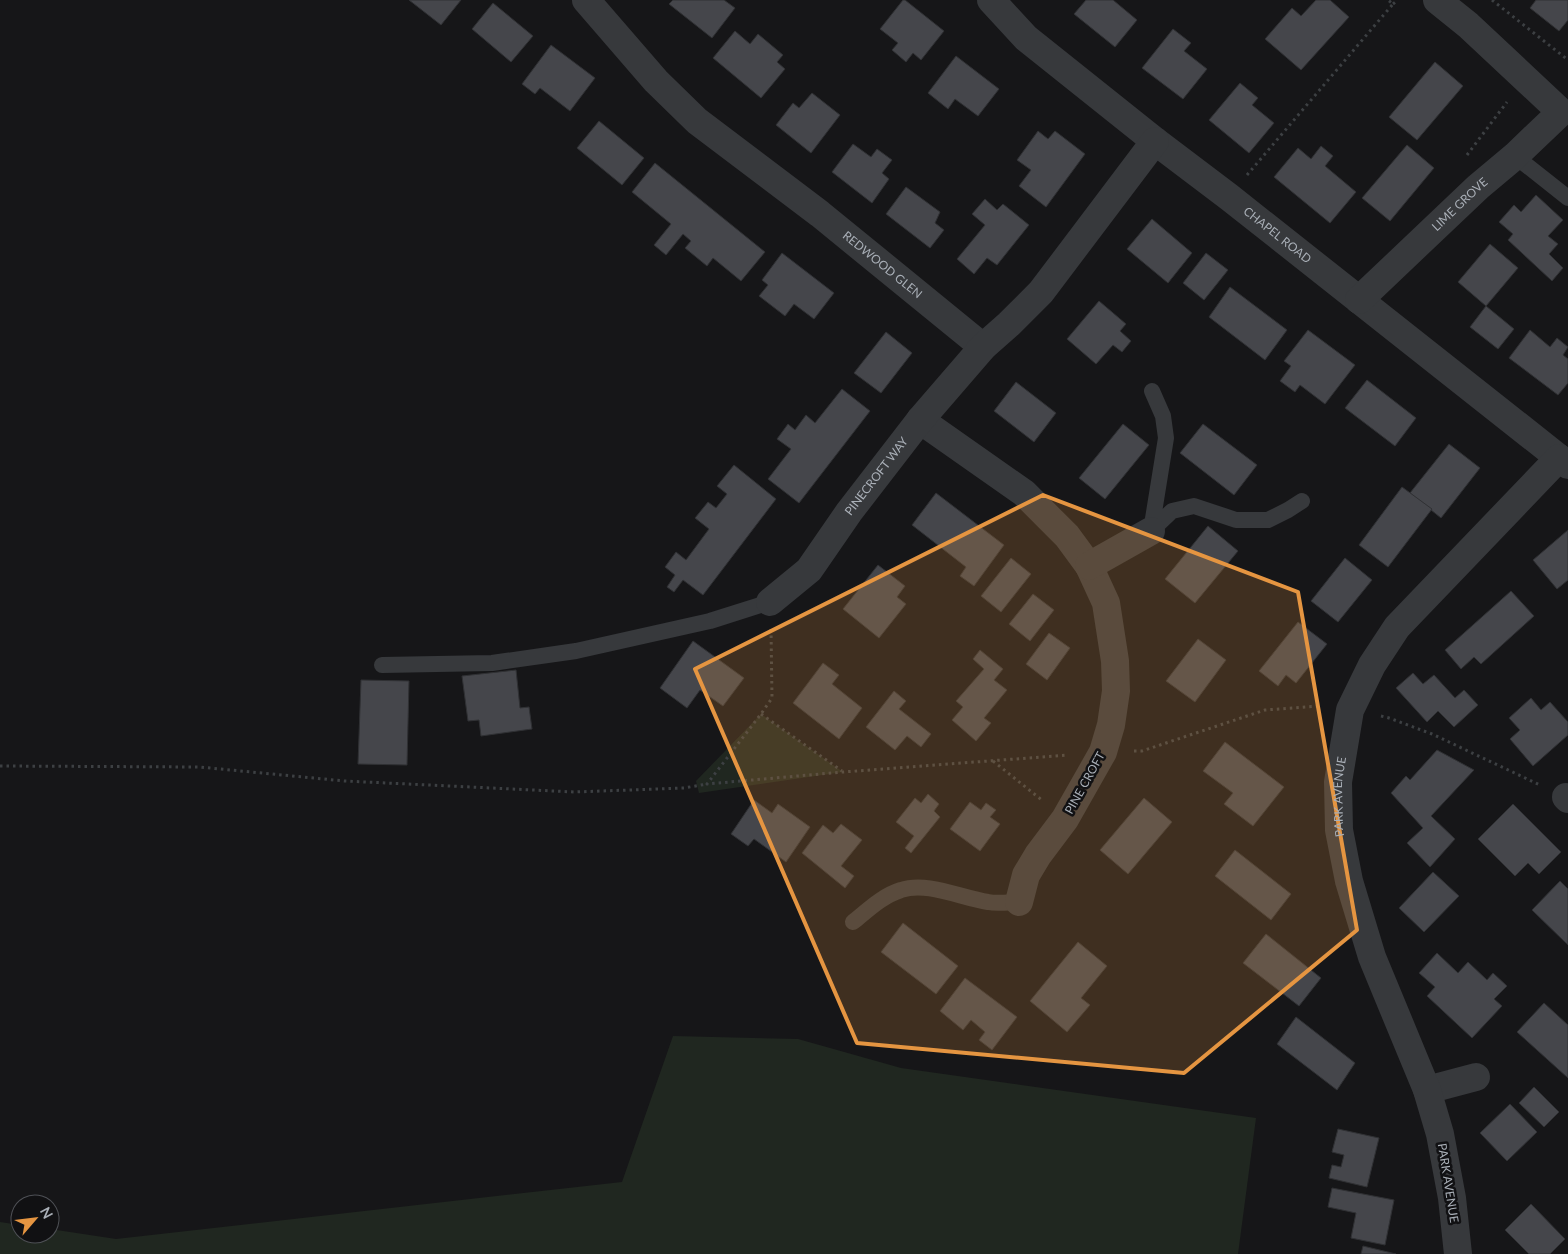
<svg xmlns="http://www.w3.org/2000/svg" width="1568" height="1254" viewBox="0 0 1568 1254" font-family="Lato,sans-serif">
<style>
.green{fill:#202720}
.building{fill:#45464b;stroke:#303134}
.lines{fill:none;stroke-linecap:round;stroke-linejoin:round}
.path{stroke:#3d4043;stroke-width:3;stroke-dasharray:2.5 4;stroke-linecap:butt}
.service{stroke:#37393c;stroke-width:16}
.minor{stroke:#37393c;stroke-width:28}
.marked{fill:#e59541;fill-opacity:0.2;stroke:#e59541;stroke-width:4;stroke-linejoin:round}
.labels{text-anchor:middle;stroke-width:5;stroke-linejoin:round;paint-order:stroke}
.street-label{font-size:12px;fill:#a9afb7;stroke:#111113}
</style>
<rect width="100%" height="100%" fill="#161618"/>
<!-- green -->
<g class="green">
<polygon points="761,714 843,772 699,793 696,781"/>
<polygon points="673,1036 798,1039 901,1068 1256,1118 1238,1254 0,1254 0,1222 20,1225 20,1234 50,1234 50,1229 116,1239 622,1182"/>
</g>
<!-- building -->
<g class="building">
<polygon points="409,0 461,0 441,25"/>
<polygon points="673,0 724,0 735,8 712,38 669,4"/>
<polygon points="903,0 905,0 944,31 921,60 913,53 906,62 892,50 898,43 880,29"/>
<polygon points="1086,0 1113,0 1137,20 1115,47 1074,14"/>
<polygon points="1316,0 1330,0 1349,17 1301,70 1265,39 1292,8 1301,16"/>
<polygon points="1536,0 1568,0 1568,20 1559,31 1530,8"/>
<polygon points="493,3 533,36 511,62 472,29"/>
<polygon points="1173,29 1191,43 1184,51 1207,69 1183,99 1142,68"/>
<polygon points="735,31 750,44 758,34 783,55 777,62 785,69 761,98 713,58"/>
<polygon points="551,45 595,78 570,111 540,88 535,94 522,84"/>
<polygon points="956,56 999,89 978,116 955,99 948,109 928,93"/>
<polygon points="1435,62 1463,86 1417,140 1389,117"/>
<polygon points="1240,83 1258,98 1252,105 1274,123 1249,153 1209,120"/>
<polygon points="812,93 840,115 811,153 776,125 793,103 799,108"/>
<polygon points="599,121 644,158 622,185 577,148"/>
<polygon points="1038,131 1048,139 1055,131 1085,154 1046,207 1019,186 1031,170 1017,160"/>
<polygon points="853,144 871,157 877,149 892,160 882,173 889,179 872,203 832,172"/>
<polygon points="1407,145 1434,168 1390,221 1362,198"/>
<polygon points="1321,146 1333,156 1325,166 1356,192 1330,223 1274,177 1298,148 1311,159"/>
<polygon points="655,163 765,252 741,281 713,258 707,266 685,248 691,241 683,234 666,255 654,245 671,224 632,192"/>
<polygon points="906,187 940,212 935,223 944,230 930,248 886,214"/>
<polygon points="1536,195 1563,220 1548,236 1558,244 1549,254 1563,268 1552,281 1508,240 1513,234 1499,222 1514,205 1521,212"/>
<polygon points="985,199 997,210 1003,204 1029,225 997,265 987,258 974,274 957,259 985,225 972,214"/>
<polygon points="1152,219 1192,253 1168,283 1127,249"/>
<polygon points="1490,244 1518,268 1486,306 1458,282"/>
<polygon points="782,253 834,293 814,319 794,304 785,316 759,296 768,285 762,280"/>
<polygon points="1206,253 1228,270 1204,300 1183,283"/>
<polygon points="1230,287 1287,330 1265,360 1209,317"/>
<polygon points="1099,301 1126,324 1120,331 1131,341 1122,352 1113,345 1096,364 1067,339"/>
<polygon points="1486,306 1514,329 1498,349 1470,327"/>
<polygon points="1308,330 1355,365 1325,404 1300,385 1295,392 1280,381 1291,366 1284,361"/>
<polygon points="1530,330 1550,347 1557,338 1568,347 1563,355 1568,359 1568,383 1558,395 1509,358"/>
<polygon points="886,332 912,353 881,393 854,373"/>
<polygon points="1367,380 1416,418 1395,446 1345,408"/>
<polygon points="1016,382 1056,413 1034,442 994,411"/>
<polygon points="842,389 870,411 799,503 768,479 791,449 777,439 788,424 795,430 806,415 815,423"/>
<polygon points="1123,424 1149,445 1105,499 1079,478"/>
<polygon points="1203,424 1257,465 1234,495 1180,453"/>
<polygon points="1449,444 1480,468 1441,518 1410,493"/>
<polygon points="734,465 776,499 703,595 683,580 674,592 667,587 675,575 665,567 676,552 686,560 709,529 695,518 708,502 716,508 727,494 717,486"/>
<polygon points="1402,487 1432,509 1388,567 1359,545"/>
<polygon points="936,493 1004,545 974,586 960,576 966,567 912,525"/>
<polygon points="1208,526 1238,551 1195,603 1165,579"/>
<polygon points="1568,530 1568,580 1557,589 1533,560"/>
<polygon points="1011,558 1031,574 1001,612 981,596"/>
<polygon points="1345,558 1372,580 1338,622 1311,601"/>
<polygon points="878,565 905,586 897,597 906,604 879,638 843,609"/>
<polygon points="1511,591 1534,616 1481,664 1474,657 1461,669 1445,650"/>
<polygon points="1033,594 1054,610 1030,641 1009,624"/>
<polygon points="1298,622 1327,644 1296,683 1286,675 1278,686 1259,671"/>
<polygon points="1049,633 1070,648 1047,680 1026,664"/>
<polygon points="1198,639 1226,660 1195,702 1166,681"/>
<polygon points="693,641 744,678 723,706 700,690 687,708 660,688"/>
<polygon points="980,650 1003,669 994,680 1007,690 984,718 991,723 976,741 952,720 963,707 956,701 984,669 973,659"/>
<polygon points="823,663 839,675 832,684 862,708 839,739 793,703"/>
<polygon points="516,670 520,708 529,707 532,729 481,736 479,720 468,721 462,676"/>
<polygon points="1413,673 1423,684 1434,675 1455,698 1464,690 1478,705 1454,727 1438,711 1427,722 1396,688"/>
<polygon points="361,680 409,681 407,765 358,764"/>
<polygon points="894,691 906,701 899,709 931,734 921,747 907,736 895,750 866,727"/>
<polygon points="1531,698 1541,710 1550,702 1568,722 1568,735 1533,766 1510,739 1520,730 1509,718"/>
<polygon points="1225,742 1284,787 1253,826 1224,804 1233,793 1203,771"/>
<polygon points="1437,750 1474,770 1431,816 1455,839 1430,867 1407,843 1423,828 1391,793 1406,776 1410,780"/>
<polygon points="928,794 939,804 934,811 940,817 911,853 905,848 914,836 896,822 915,798 921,803"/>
<polygon points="1144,798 1172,822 1128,874 1100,850"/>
<polygon points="754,800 772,813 778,804 810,827 786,862 754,839 748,846 731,834"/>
<polygon points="970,802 981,810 986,803 996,810 990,817 1000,824 980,851 950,829"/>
<polygon points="1513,804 1561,852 1539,874 1528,863 1515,876 1478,839"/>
<polygon points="841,824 862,840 841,866 854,876 845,888 802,853 823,825 833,833"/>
<polygon points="1235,850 1291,894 1271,920 1215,876"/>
<polygon points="1433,872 1459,896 1424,932 1399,908"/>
<polygon points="1560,881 1568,889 1568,945 1532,910"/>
<polygon points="903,923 958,966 936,994 881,952"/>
<polygon points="1266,934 1321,978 1299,1006 1243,963"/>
<polygon points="1078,942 1107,966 1081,998 1090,1005 1067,1032 1030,1001"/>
<polygon points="1437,953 1458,973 1468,962 1487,980 1493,973 1507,986 1494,999 1502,1006 1472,1038 1427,996 1435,987 1419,973"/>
<polygon points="965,978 1017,1017 992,1050 979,1040 985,1032 971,1020 963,1030 940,1011"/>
<polygon points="1544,1003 1568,1025 1568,1078 1517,1032"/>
<polygon points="1296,1017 1355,1063 1337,1090 1277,1044"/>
<polygon points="1534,1087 1559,1112 1544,1127 1519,1103"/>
<polygon points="1510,1104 1537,1132 1507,1161 1480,1133"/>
<polygon points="1338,1129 1379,1138 1367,1187 1329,1178 1332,1165 1341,1167 1344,1155 1332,1152"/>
<polygon points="1332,1188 1394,1200 1385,1245 1351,1238 1356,1213 1328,1207"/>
<polygon points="1531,1204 1565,1239 1550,1254 1529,1254 1505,1230"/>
<polygon points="1363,1246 1396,1254 1361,1254"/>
</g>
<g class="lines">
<!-- path -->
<g class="path">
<polyline points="1492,0 1568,60"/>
<polyline points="1393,4 1398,0"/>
<polyline points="1467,155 1507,102"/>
<polyline points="1247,175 1393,4 1388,0"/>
<polyline points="771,629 772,698 761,714 707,784 843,772 1068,755"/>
<polyline points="761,714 842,771"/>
<polyline points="1381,716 1389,718 1432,734 1540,785"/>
<polyline points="1134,751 1142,751 1265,710 1320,706"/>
<polyline points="993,761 1043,801"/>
<polyline points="0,766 199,767 345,781 574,792 684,788 707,784"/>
</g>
<!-- service -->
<g class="service">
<polyline points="1515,156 1568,198"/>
<polyline points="1152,391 1163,416 1166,438 1151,531 1172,511 1194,506 1236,520 1268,520 1288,510 1302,501"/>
<polyline points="382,665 492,663 576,651 710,621 770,602"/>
<path d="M853,922C868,910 882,896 901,890C927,881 961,898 988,902C998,904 1009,902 1019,902"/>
</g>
<!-- minor -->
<g class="minor">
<path id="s1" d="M586,0L656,81L697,121L820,214L983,347"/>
<path id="s2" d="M991,0L1026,38L1155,141L1229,197L1568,465"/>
<path id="s3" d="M1359,300L1478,187L1515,156L1561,112L1468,25L1437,0"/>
<polyline points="920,420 1024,493 1067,536 1089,566 1106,603 1115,661 1116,691 1111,725 1103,752 1065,819 1038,855 1026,875 1019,902"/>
<polyline points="1089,566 1151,531"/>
<path id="s4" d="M770,602L809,570L849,512L920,420L983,347L1009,324L1041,292L1155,141"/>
<polyline points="1566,797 1568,799"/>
<polyline points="1427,1090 1476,1077"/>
<path id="s5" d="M1458,1254L1452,1198L1440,1134L1427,1090L1372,957L1349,881L1339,830L1338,782L1350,710L1372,665L1397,627L1559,458"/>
</g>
</g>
<!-- marked area -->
<path class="marked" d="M1043,495L1298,592L1357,930L1184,1073L857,1043L695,669Z"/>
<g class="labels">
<!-- street labels -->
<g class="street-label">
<text dy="4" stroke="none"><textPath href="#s3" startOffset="139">LIME GROVE</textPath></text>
<text dy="4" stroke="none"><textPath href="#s2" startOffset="371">CHAPEL ROAD</textPath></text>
<text dy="4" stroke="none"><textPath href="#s1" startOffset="399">REDWOOD GLEN</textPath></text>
<text dy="4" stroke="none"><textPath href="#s4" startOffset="166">PINECROFT WAY</textPath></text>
<text transform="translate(1085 783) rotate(-61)" y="4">PINE CROFT</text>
<text dy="4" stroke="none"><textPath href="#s5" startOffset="476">PARK AVENUE</textPath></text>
<text transform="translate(1448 1183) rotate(81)" y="4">PARK AVENUE</text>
</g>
</g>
<!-- north arrow -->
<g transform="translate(35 1219) rotate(62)"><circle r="24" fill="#111113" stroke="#4e5055"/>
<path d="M0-4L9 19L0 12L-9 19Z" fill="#e59541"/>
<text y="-8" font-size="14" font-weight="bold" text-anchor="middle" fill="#a9afb7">N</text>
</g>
</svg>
